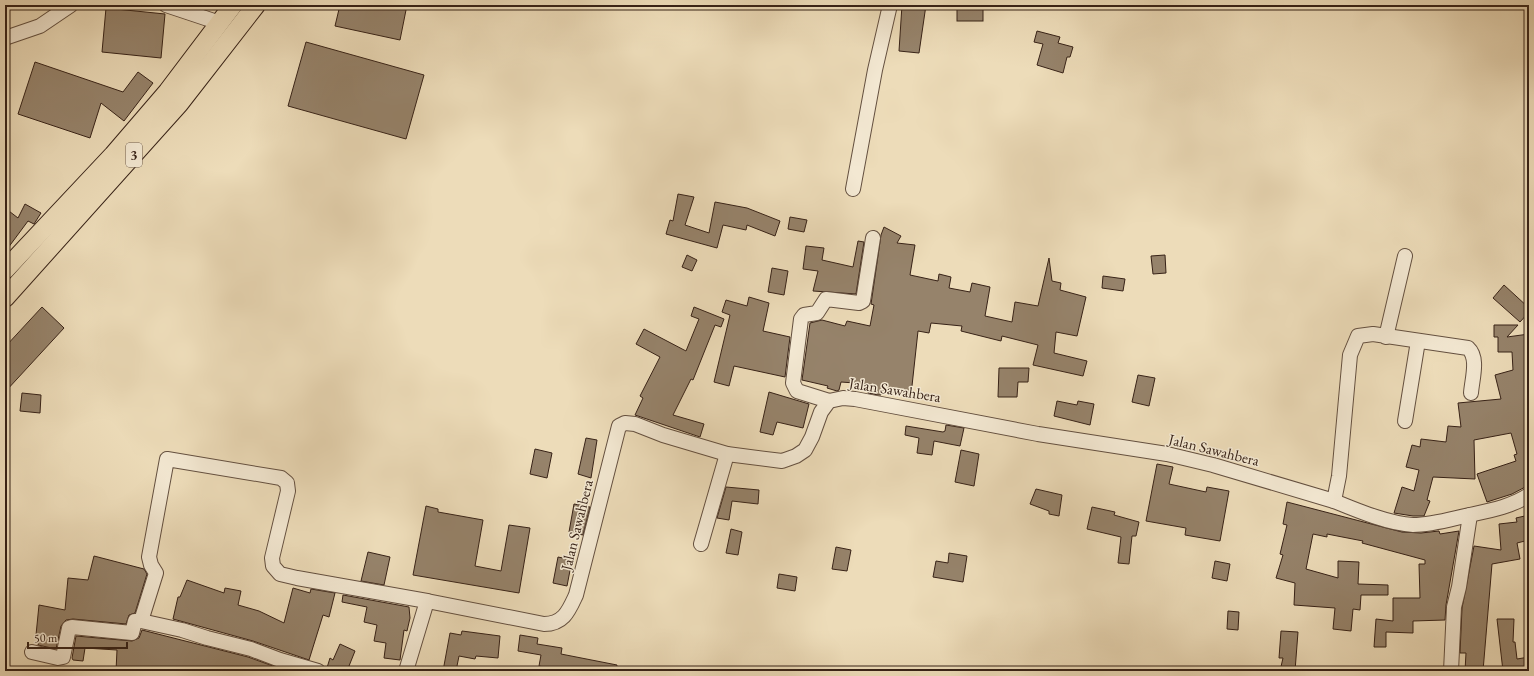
<svg xmlns="http://www.w3.org/2000/svg" width="1534" height="676" viewBox="0 0 1534 676" font-family="'EB Garamond',serif">
<style>
.building{fill:#96836b;stroke:#372217}
.lines{fill:none;stroke-linecap:round;stroke-linejoin:round}
.minor-casing{stroke:#645040;stroke-width:16}
.major-casing{stroke:#372217;stroke-width:20}
.minor{stroke:#f3e8d2;stroke-width:14}
.major{stroke:#eddcb9;stroke-width:18}
.labels{text-anchor:middle;stroke-width:3;stroke-linejoin:round;paint-order:stroke}
.shield{fill:#f3e8d2;stroke:#6f5d4f;stroke-width:1}
.shield-label{font-size:14px;font-weight:bold;fill:#372217}
.street-label{font-size:15px;fill:#372217;stroke:#f3e8d2}
</style>
<rect width="100%" height="100%" fill="#eddcb9"/>
<filter id="stains"><feTurbulence type="fractalNoise" baseFrequency=".005" numOctaves="4"/><feColorMatrix values="0 0 0 0 .2 0 0 0 0 .09 0 0 0 0 .02 0 0 0 .5 -.17"/></filter>
<radialGradient id="worn" r=".72"><stop offset=".6" stop-color="#630" stop-opacity="0"/><stop offset="1" stop-color="#630" stop-opacity=".3"/></radialGradient>
<!-- building -->
<g class="building">
<polygon points="340,5 407,5 400,40 335,26"/>
<polygon points="902,5 926,5 919,53 899,51"/>
<rect x="957" y="5" width="26" height="16"/>
<polygon points="106,8 165,14 161,58 102,52"/>
<polygon points="1037,31 1060,37 1058,43 1073,47 1070,57 1067,57 1063,73 1037,65 1043,44 1034,42"/>
<polygon points="306,42 424,75 406,139 288,106"/>
<polygon points="35,62 123,92 138,72 153,83 124,121 101,103 90,138 18,114"/>
<polygon points="678,194 694,197 685,225 709,233 715,202 747,208 780,221 775,236 747,225 746,230 723,225 717,248 666,234 670,220 673,221"/>
<polygon points="25,204 41,213 34,224 28,221 5,252 5,208 18,218"/>
<polygon points="790,217 807,220 804,232 788,229"/>
<polygon points="884,227 901,236 897,243 915,245 910,275 938,281 939,274 951,277 949,288 970,292 972,283 990,287 985,316 1012,322 1015,302 1038,306 1049,258 1052,281 1061,283 1060,290 1086,297 1077,336 1056,332 1054,353 1087,361 1083,376 1033,365 1038,345 1002,336 1001,341 961,331 962,326 931,323 929,333 918,331 911,395 881,390 881,395 878,395 868,393 869,384 841,382 839,390 837,391 827,388 828,386 802,380 810,323 822,320 845,326 847,321 870,326 874,305 871,304 881,235"/>
<polygon points="858,241 864,242 856,294 813,291 818,271 803,269 806,246 824,248 822,260 853,267"/>
<polygon points="687,255 697,260 692,271 682,267"/>
<polygon points="1165,255 1166,273 1153,274 1151,256"/>
<polygon points="772,268 788,271 784,295 768,292"/>
<polygon points="1103,276 1125,279 1123,291 1102,288"/>
<polygon points="1504,285 1529,308 1529,312 1520,322 1493,298"/>
<polygon points="749,297 769,303 763,331 790,337 785,377 734,366 729,386 714,382 730,315 722,312 726,300 747,306"/>
<polygon points="42,307 64,328 5,392 5,347"/>
<polygon points="694,307 724,319 721,327 715,325 693,380 691,379 673,415 704,424 700,437 635,415 643,398 640,396 660,357 636,344 644,329 686,351 699,319 691,316"/>
<polygon points="1494,325 1518,325 1507,337 1529,334 1529,485 1512,494 1487,502 1477,474 1516,461 1514,455 1517,454 1511,433 1474,440 1475,479 1433,477 1427,500 1430,501 1424,516 1413,516 1394,513 1402,487 1414,491 1419,470 1406,467 1412,445 1420,447 1421,439 1446,442 1448,426 1461,427 1458,403 1501,399 1495,375 1513,370 1512,352 1498,352 1498,337 1494,337"/>
<polygon points="999,368 1029,368 1028,382 1018,382 1017,397 998,397"/>
<polygon points="1138,375 1155,378 1149,406 1132,402"/>
<polygon points="769,392 809,404 803,428 777,422 773,435 760,432"/>
<polygon points="22,393 41,395 40,413 20,411"/>
<polygon points="1057,401 1077,405 1078,401 1094,404 1090,425 1054,416"/>
<polygon points="946,425 964,428 960,446 934,441 932,455 917,453 919,438 905,435 906,426 943,432 945,431"/>
<polygon points="586,438 597,440 591,478 578,474"/>
<polygon points="535,449 552,453 547,478 530,474"/>
<polygon points="961,450 979,454 974,486 955,482"/>
<polygon points="1157,464 1173,467 1169,484 1206,492 1207,487 1229,491 1220,541 1185,535 1186,528 1146,521"/>
<polygon points="726,487 759,490 758,504 732,501 729,520 717,518"/>
<polygon points="1036,489 1062,495 1059,516 1049,514 1049,511 1030,504"/>
<polygon points="1287,502 1402,532 1421,533 1439,531 1440,534 1459,531 1446,605 1445,620 1413,621 1413,633 1386,632 1386,647 1374,647 1376,619 1393,621 1393,598 1420,598 1419,564 1425,564 1425,560 1362,543 1363,541 1327,534 1327,537 1313,534 1306,569 1338,578 1338,561 1359,562 1358,584 1388,585 1388,595 1361,595 1360,610 1353,609 1351,631 1333,629 1335,608 1294,605 1295,583 1276,578 1283,555 1280,554 1287,525 1283,524"/>
<polygon points="574,504 590,507 583,535 569,532"/>
<polygon points="426,506 438,509 438,512 483,520 475,566 501,571 509,525 530,528 519,593 413,575"/>
<polygon points="1092,507 1115,512 1114,515 1139,522 1136,536 1132,536 1129,564 1118,563 1121,537 1087,529"/>
<polygon points="1529,515 1529,540 1517,543 1520,559 1492,564 1483,671 1465,671 1466,653 1460,653 1462,608 1474,546 1501,550 1499,524 1517,522 1516,518"/>
<polygon points="731,529 742,532 738,555 726,553"/>
<polygon points="836,547 851,550 847,571 832,569"/>
<polygon points="368,552 390,557 384,585 361,581"/>
<polygon points="949,553 967,556 963,582 933,577 936,561 948,563"/>
<polygon points="94,556 144,569 147,574 135,613 129,615 126,624 73,619 66,620 61,626 56,649 38,645 40,635 36,635 39,605 65,610 68,578 88,580"/>
<polygon points="558,557 572,560 567,586 553,583"/>
<polygon points="1215,561 1230,564 1227,581 1212,578"/>
<polygon points="779,574 797,577 795,591 777,588"/>
<polygon points="187,580 224,593 225,588 241,591 238,605 259,611 284,623 293,588 310,593 311,589 335,593 329,617 323,615 309,660 253,641 173,619 178,597 180,597"/>
<polygon points="343,595 409,607 410,618 407,631 404,630 400,660 384,658 386,643 374,641 377,625 364,622 367,607 342,602"/>
<polygon points="1228,611 1239,612 1238,630 1227,629"/>
<polygon points="1497,619 1514,619 1513,642 1515,642 1517,659 1529,657 1529,668 1503,671"/>
<polygon points="142,630 248,657 284,670 247,671 236,669 236,671 116,671 117,650 85,648 83,661 73,660 72,658 76,636 132,641 139,638"/>
<polygon points="462,631 500,636 498,658 476,656 475,659 459,656 456,671 443,671 450,633 461,635"/>
<polygon points="1281,631 1298,632 1295,671 1280,671 1283,658 1279,658"/>
<polygon points="520,635 538,638 537,644 562,648 561,654 617,665 616,671 565,671 539,666 541,655 518,651"/>
<polygon points="340,644 355,651 349,666 360,671 326,671 330,658 333,660"/>
</g>
<g class="lines">
<!-- minor casing -->
<g class="minor-casing">
<g id="minor">
<polyline points="166,5 220,23"/>
<polyline points="5,38 40,26 71,5"/>
<polyline points="853,189 875,70 890,5"/>
<polyline points="1386,337 1405,256"/>
<polyline points="829,401 797,391 793,383 801,319 804,315 817,313 826,299 859,303 863,301 873,238"/>
<polyline points="1405,421 1418,341"/>
<path d="M1334,501L1339,476L1350,355L1358,336L1373,334L1468,348C1479,358 1472,379 1471,393"/>
<polyline points="701,544 727,454"/>
<polyline points="141,621 156,573 151,565 149,557 167,459 281,478 287,483 288,491 272,558 273,566 280,574 297,578 427,601"/>
<polyline points="32,652 58,658 63,657 69,628 72,627 132,633 135,621 141,621 182,630 207,638 251,649 280,660 318,671"/>
<path d="M406,671L427,601L544,624C564,624 569,610 576,595L619,426L625,423L635,424L663,435L727,454L782,461L796,456L805,450L812,437L821,412L829,401L843,398L855,399L1038,434L1167,454L1213,465L1334,501C1356,510 1389,524 1413,525C1434,525 1454,518 1474,514C1493,510 1512,506 1529,495"/>
<polyline points="1451,671 1454,607 1459,587 1470,515"/>
</g>
</g>
<!-- major casing -->
<g class="major-casing">
<g id="major">
<polyline points="5,270 113,155 168,91 233,5"/>
<polyline points="5,298 179,104 256,5"/>
</g>
</g>
<!-- minor -->
<use href="#minor" class="minor"/>
<!-- major -->
<use href="#major" class="major"/>
</g>
<g class="labels">
<!-- shield labels -->
<rect class="shield" x="126" y="143" width="16" height="24" rx="3"/>
<g class="shield-label">
<text x="134" y="160">3</text>
</g>
<!-- street labels -->
<g class="street-label">
<text transform="translate(895 390) rotate(9)" y="5">Jalan Sawahbera</text>
<text transform="translate(1214 450) rotate(14)" y="5">Jalan Sawahbera</text>
<text transform="translate(577 525) rotate(-76)" y="5">Jalan Sawahbera</text>
</g>
</g>
<!-- margin -->
<rect width="1534" height="676" fill="none" stroke="#eddcb9" stroke-width="20"/>
<rect x="6" y="6" width="1522" height="664" fill="none" stroke="#372217" stroke-width="2"/>
<rect x="10" y="10" width="1514" height="656" fill="none" stroke="#372217"/>
<!-- scale -->
<path d="M28 642v6h99v-6" fill="none" stroke="#372217" stroke-width="2"/>
<text x="34" y="642" font-size="12" fill="#372217" stroke="#f3e8d2" stroke-width="3" paint-order="stroke">50 m</text>
<rect width="100%" height="100%" filter="url(#stains)"/>
<rect width="100%" height="100%" fill="url(#worn)"/>
</svg>
